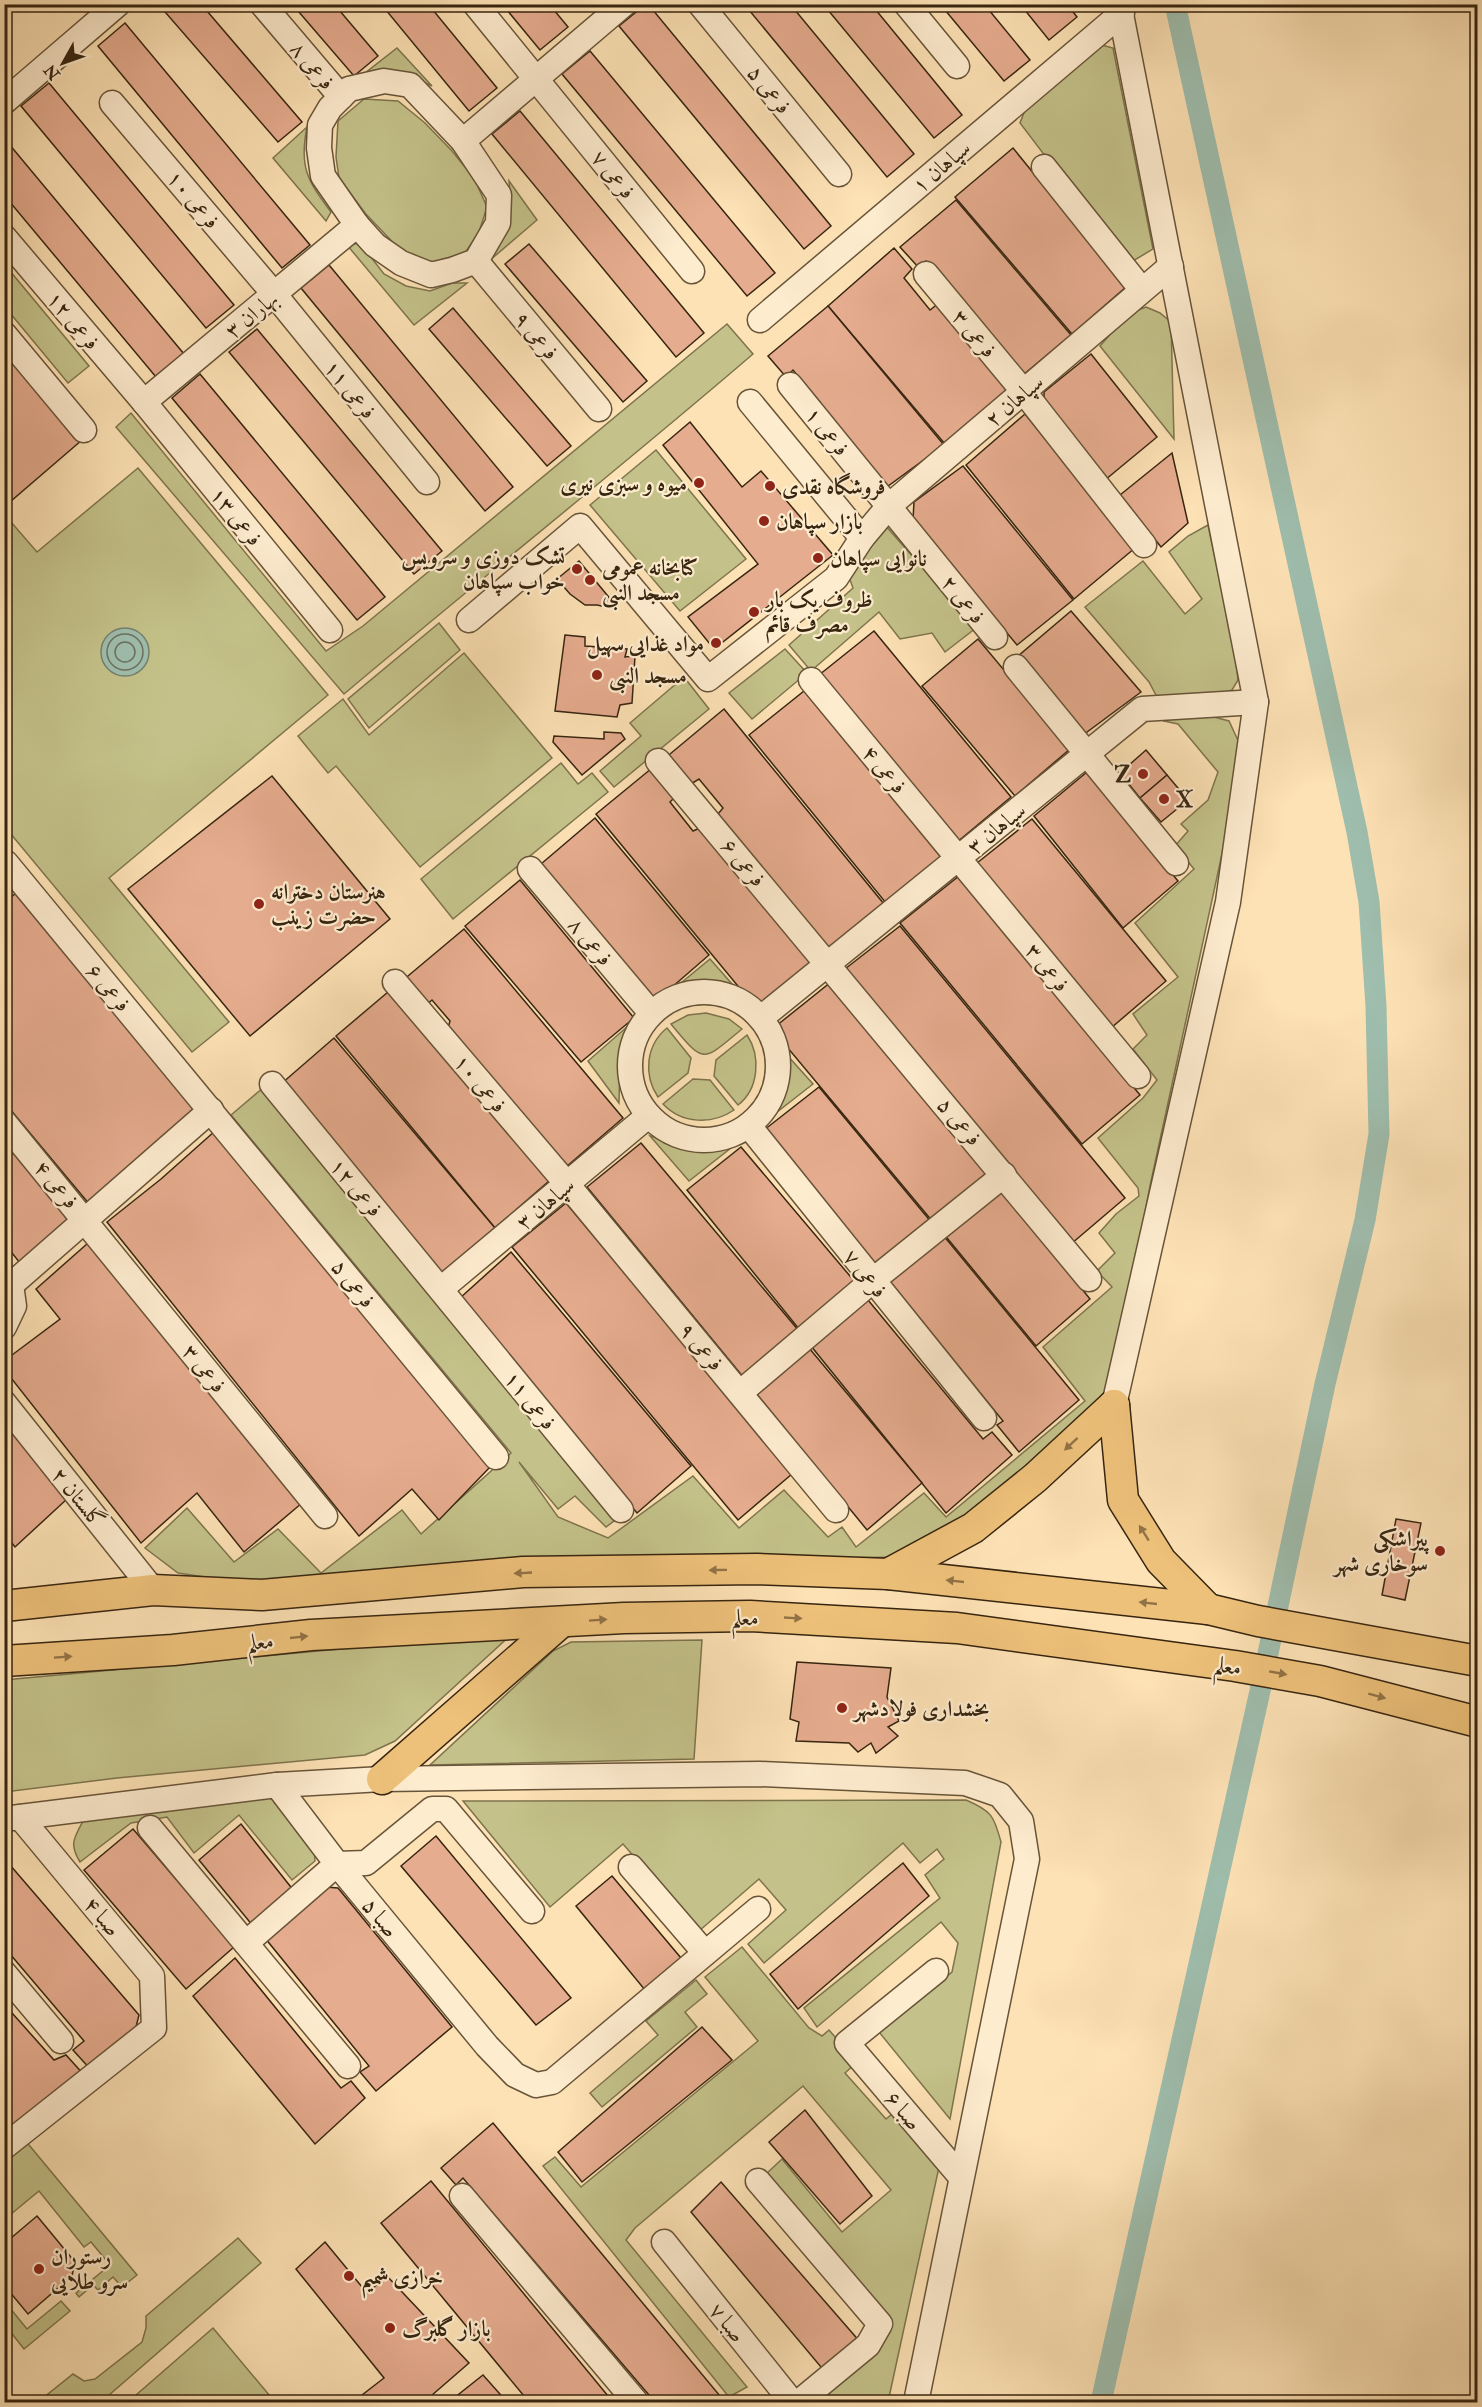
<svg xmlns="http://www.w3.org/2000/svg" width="1482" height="2407" viewBox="0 0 1482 2407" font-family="'IM FELL Double Pica',Amiri,serif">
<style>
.green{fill:#c4c28a;stroke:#7e744d;stroke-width:1.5}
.water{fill:#9fbeae;stroke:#75816f;stroke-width:1.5}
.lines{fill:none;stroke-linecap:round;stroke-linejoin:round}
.shore{stroke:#6b725f;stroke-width:1.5}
.canal{stroke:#9fbeae;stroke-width:21}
.building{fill:#e6ac8f;stroke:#372510;stroke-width:1.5}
.minor-casing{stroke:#685439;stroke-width:27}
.major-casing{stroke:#372510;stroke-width:33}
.minor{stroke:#feeccf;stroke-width:24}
.major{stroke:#eec17a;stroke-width:30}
.oneway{fill:#927345}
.poi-dot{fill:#8f2418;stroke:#feeccf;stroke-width:2}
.labels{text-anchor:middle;stroke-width:4.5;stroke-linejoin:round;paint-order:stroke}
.street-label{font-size:22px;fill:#372510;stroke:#feeccf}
.poi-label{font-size:22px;font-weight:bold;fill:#372510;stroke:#feeccf;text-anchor:start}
</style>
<rect width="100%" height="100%" fill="#fde2b5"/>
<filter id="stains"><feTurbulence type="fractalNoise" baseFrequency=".00333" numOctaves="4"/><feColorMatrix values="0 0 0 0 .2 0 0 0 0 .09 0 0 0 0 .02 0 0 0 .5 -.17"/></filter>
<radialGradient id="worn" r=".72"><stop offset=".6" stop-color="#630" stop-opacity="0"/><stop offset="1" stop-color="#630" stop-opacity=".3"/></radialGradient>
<!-- green -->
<g class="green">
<polygon points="1098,44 1113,48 1153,249 1133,261 1122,257 1020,123 1027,105"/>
<polygon points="397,48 432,86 401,72 360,77"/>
<polygon points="364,99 398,101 425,123 452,151 474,178 487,207 479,232 465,253 433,262 404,254 365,213 339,178 336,157 338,121"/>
<path d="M307,127C299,167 307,180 331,212L326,221L273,158Z"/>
<path d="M509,181L537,220L489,261C510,229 513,220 509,181Z"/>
<polygon points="360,243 384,274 406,286 430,291 452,283 467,283 414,325 347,245"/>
<polygon points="5,265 89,366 68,383 5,307"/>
<polygon points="1146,307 1160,313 1171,322 1174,439 1100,346 1128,314"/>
<path d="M727,324L753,354C618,470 479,580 344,694L116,427L131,413L326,651L363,626Z"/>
<polygon points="656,450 746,559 680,611 590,505"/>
<polygon points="138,468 328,695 109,878 229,1022 192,1052 5,827 4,528 11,522 37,552"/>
<polygon points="884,524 976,628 945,652 932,633 900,639 879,612 811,671 789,645 853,588 849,577"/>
<polygon points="1208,525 1235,652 1238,680 1232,690 1209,696 1157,697 1149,682 1085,607 1143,561 1185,614 1202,599 1169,552 1188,536"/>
<polygon points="439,623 460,650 369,728 348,699"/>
<polygon points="785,649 807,673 752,719 729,693"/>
<polygon points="464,653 552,758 420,867 336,766 328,773 298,736 343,699 369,735"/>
<polygon points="684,677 709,709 614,787 600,771 641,736 630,723"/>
<polygon points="1171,715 1214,717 1229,721 1241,747 1235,794 1150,1186 1110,1400 960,1526 896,1557 435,1566 245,1583 178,1573 145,1548 187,1508 234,1562 278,1529 321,1573 402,1510 421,1534 511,1453 231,1115 264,1087 618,1518 606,1527 575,1496 558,1509 519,1462 558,1517 608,1538 693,1476 739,1528 784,1490 828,1537 842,1527 856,1547 924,1493 946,1517 1085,1401 1043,1347 1112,1287 1097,1271 1115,1253 1099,1233 1116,1214 1139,1196 1138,1188 1098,1138 1143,1098 1157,1080 1133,1049 1147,1035 1133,1014 1178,977 1135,923 1194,869 1175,846 1188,831 1181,824 1208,800 1218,772 1178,724 1164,721"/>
<polygon points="561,763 578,784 592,773 608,792 453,919 421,879"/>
<path d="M710,959L740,993C716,987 695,988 670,992Z"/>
<path d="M706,1013L729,1019L742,1029C702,1062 705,1065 671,1024L688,1015Z"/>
<polygon points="628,1026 620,1060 619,1103 588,1061"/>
<path d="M667,1028L691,1058L688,1073L658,1097C643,1075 646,1045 667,1028Z"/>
<path d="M747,1035C761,1056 759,1089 738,1105L714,1076L716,1060Z"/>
<polygon points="786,1054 813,1084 777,1112 784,1085"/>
<path d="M693,1079L710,1080L734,1110C712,1125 682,1124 663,1104Z"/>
<path d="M650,1136C681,1145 703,1147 736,1144L689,1181Z"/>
<polygon points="513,1633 395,1741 365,1755 117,1778 5,1792 4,1680"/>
<polygon points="702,1640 694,1759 430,1765 553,1651 571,1642"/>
<path d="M264,1795L272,1799L314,1848L315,1861L292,1880L239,1815L194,1853L167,1817L131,1823L80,1862C69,1844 74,1838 83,1821Z"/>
<path d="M966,1800C992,1811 994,1816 1001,1842L950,2119L879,2032L952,1972L958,1943L941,1922L817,2027L804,2008L940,1898L925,1875L944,1859L937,1849L920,1863L903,1843L764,1963L748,1944L786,1910L759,1879L699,1931L623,1844L550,1907L463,1801Z"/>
<polygon points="742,1947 809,2028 822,2036 829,2030 857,2062 845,2073 886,2119 897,2110 941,2158 888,2402 811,2402 891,2324 765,2175 782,2159 842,2232 891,2190 803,2086 635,2228 626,2240 747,2387 729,2397 543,2166 555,2157 581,2187 758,2041 705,1977"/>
<polygon points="696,1980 707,1994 685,2012 697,2027 602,2107 590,2093 658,2035 646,2021"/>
<polygon points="24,2139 137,2275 122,2287 113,2277 98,2290 93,2285 79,2297 76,2293 110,2265 91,2242 84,2247 39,2191 5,2219 5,2155"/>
<polygon points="238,2238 261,2263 101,2402 38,2402 73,2374 84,2381 95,2379 142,2342 146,2328 146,2316"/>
<polygon points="61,2301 70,2311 24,2349 5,2325 5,2302 27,2329"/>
<polygon points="213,2328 275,2402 128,2402"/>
</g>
<!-- water -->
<circle class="water" cx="125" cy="652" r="24"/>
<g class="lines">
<!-- shore -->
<g class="shore">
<circle cx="125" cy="652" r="18"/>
<circle cx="125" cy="652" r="10"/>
</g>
<!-- canal -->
<polyline class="canal" points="1101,2402 1260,1691 1325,1384 1365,1220 1379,1134 1376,1006 1369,902 1357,832 1175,4"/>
</g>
<!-- building -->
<g class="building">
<polygon points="201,4 302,122 278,142 159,5"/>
<polygon points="292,4 334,4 378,56 354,76"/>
<polygon points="381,4 428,4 497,88 469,111"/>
<polygon points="502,4 549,4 568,27 540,50"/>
<polygon points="646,4 648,4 831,226 804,249 619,26"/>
<polygon points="744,4 790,4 914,154 887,177"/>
<polygon points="823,4 871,4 962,115 934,138"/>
<polygon points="940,4 984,4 1030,60 1004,81"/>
<polygon points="1020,4 1067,4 1077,17 1049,40"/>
<polygon points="125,23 310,245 282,268 98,46"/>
<polygon points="590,51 775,273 747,296 562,74"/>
<polygon points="49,83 234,305 206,328 21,106"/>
<polygon points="520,111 704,333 676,357 492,134"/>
<polygon points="4,138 184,354 156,377 4,195"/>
<polygon points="1013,148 1126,287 1072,334 955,197"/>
<polygon points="956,200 1071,335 1017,380 953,293 926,261 919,268 900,247"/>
<polygon points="529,244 647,381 623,402 505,264"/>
<polygon points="894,248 912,269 904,278 930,310 939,303 1008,389 945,444 828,306"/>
<polygon points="329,265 513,487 485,511 301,288"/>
<polygon points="828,306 944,445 884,489 816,406 820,402 793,370 786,377 768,356"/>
<polygon points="453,308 571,446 547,466 429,329"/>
<polygon points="257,329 442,551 414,574 229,352"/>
<polygon points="4,348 82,440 4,507"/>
<polygon points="1091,354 1157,437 1105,480 1044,405 1044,392"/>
<polygon points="200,374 385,597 357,620 172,398"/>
<polygon points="1025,414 1135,548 1074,599 966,465"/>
<polygon points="690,422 742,487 761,471 833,555 714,649 688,617 758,564 663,445"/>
<polygon points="1172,453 1188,523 1161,547 1120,495"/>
<polygon points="963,466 1073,600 1017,645 913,520 914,502"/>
<polygon points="579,561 612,601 606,607 597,605 585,605 570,594 557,579"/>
<polygon points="1071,611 1141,692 1083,735 1017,657"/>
<polygon points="874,631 1011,797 956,843 819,675"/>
<polygon points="565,635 585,637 585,646 627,649 625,657 635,656 632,703 620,705 617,717 555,711"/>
<polygon points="978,639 1070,749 1015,796 922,686"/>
<polygon points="804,691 941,857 886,903 749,735"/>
<polygon points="724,709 884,904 829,950 718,814 723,808 699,779 686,787 664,759"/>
<polygon points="604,732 621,733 625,739 582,775 553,742 554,736 604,739"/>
<polygon points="1146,750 1167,775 1140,798 1120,773"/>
<polygon points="657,764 680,792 670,802 693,831 700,828 812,963 756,1008 596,814"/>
<polygon points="1087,772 1178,881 1123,928 1034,816"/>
<polygon points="1167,775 1188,800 1161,822 1140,798"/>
<polygon points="272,776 390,919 250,1036 128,889"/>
<polygon points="595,818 709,955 656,1001 541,864"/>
<polygon points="1032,819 1166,981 1111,1028 977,863"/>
<polygon points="959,876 1140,1095 1082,1144 900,923"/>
<polygon points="520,880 634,1018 581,1062 465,926"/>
<polygon points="16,893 196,1112 90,1205 4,1102 4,903"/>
<polygon points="900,926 1125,1198 1071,1244 845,969"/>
<polygon points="464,929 623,1118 566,1167 448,1028 450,1021 432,1000 425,1006 402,981"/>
<polygon points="831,982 992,1174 933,1222 777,1035 776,1026"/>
<polygon points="388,992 549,1181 495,1228 336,1036"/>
<polygon points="334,1038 495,1228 441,1274 281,1084"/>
<polygon points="819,1087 932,1223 877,1269 764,1130"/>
<polygon points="215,1131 491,1466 439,1520 412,1489 359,1536 107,1222 161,1179"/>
<polygon points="4,1136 70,1218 20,1263 4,1243"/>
<polygon points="641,1143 799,1331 744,1378 587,1187"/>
<polygon points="741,1147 855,1282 799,1329 687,1190"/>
<polygon points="999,1187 1090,1299 1036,1346 943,1233"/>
<polygon points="566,1203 792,1474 738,1520 512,1247"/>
<polygon points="943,1235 1079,1400 1019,1452 997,1425 1003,1421 888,1279"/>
<polygon points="88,1243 302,1503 244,1552 197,1493 141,1543 4,1369 4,1361 60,1319 36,1289"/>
<polygon points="511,1252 691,1466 637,1513 460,1298"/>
<polygon points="868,1300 983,1439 992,1432 1012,1455 946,1513 811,1346"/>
<polygon points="809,1348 922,1483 867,1530 754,1391"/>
<polygon points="4,1418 67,1499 15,1547 4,1533"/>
<polygon points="1396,1519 1421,1523 1405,1600 1382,1595"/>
<polygon points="797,1662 891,1668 887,1697 899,1721 888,1727 898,1736 876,1753 871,1743 858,1752 849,1743 796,1741 799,1722 790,1719"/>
<polygon points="241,1824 294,1891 253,1926 199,1860"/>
<polygon points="133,1829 234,1947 186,1989 84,1870"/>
<polygon points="436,1836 571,1998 536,2025 401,1866"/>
<polygon points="4,1858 139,2015 135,2031 92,2071 73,2050 84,2041 4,1947"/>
<polygon points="903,1863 929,1896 798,2009 770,1974"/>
<polygon points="612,1876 681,1958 645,1990 576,1906"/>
<polygon points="325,1887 338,1888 452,2027 376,2091 360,2072 369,2066 265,1938"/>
<polygon points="235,1958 341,2088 351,2081 365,2098 315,2144 193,1996"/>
<polygon points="4,2004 54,2060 66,2055 85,2076 4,2142"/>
<polygon points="702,2027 732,2060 582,2182 558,2152"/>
<polygon points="805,2110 872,2196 840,2224 769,2142"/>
<polygon points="493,2123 725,2402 655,2402 463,2178 456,2185 441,2168"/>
<polygon points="431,2181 613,2402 529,2402 381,2223"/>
<polygon points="721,2182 861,2343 826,2373 691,2212"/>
<polygon points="37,2216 75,2262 72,2276 28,2314 4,2285 4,2244"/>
<polygon points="325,2242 367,2293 387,2276 469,2363 424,2402 353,2402 384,2378 296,2269"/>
<polygon points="483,2375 507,2402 449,2402"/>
</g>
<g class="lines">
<!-- minor casing -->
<g class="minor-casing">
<g id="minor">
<polyline points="262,4 341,97"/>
<polyline points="475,4 692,271"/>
<polyline points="700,4 839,174"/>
<polyline points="906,4 957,66"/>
<polygon points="384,81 410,85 463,141 499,195 498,223 476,261 452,270 431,275 401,263 375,245 357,225 323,176 319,148 320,125 330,108 349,89"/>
<polyline points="4,102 118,4"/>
<polyline points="112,103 275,295 427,482"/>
<polyline points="463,141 624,4"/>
<polyline points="1044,167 1142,290"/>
<polyline points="4,237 144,402 330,630"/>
<polyline points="476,261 599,409"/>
<polyline points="926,274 1024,392 1144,545"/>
<polyline points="760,320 1122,13"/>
<polyline points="4,334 84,430"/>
<polyline points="790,385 995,637"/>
<polyline points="144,402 357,225"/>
<polyline points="750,402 862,538"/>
<polyline points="469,620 580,526 708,679 836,578 862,538 889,506 1171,266"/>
<polyline points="1016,667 1176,863"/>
<polyline points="811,680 1138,1076"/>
<polyline points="658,761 1089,1279"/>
<polyline points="6,863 496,1457"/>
<polyline points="530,869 651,1013"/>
<polyline points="395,982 567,1184 836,1510"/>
<circle cx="704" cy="1066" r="74"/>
<polyline points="761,1018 1142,709 1256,702"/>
<polyline points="272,1084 621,1510"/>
<polyline points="4,1122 325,1516"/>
<polyline points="749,1126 984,1418"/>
<polyline points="4,1282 11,1285 14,1306 4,1327"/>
<polyline points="11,1285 211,1110"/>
<polyline points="441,1289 648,1116"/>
<polyline points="741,1392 872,1281 1004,1175"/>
<polyline points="4,1403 153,1590"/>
<polyline points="1114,1405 1228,902 1256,702 1119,4"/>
<polyline points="277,1785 337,1864 487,2046 515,2075 536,2085 552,2082 758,1909"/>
<polyline points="4,1819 277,1785 382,1779 760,1774 965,1783 1000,1795 1021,1821 1027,1859 916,2402"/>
<polyline points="150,1828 348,2066"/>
<polyline points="631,1867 705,1953"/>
<polyline points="246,1943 337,1864 366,1863 432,1809 446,1809 532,1911"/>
<polyline points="936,1971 847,2043 961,2177"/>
<polyline points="4,1973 61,2041"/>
<polyline points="4,2147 154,2028 152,1976 20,1817"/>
<polyline points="758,2181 880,2324 868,2345 799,2402"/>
<polyline points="462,2196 636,2402"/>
<polyline points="664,2242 792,2402"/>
</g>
</g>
<!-- major casing -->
<g class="major-casing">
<g id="major">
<polyline points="1114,1405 1123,1500 1161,1561 1208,1609"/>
<polyline points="888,1574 973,1528 1035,1478 1114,1405"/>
<polyline points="4,1606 153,1590 262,1595 523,1572 757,1569 888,1574 1208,1609 1258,1621 1478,1661"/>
<polyline points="4,1661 173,1650 311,1635 624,1618 750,1616 957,1628 1235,1666 1320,1681 1478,1722"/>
<polyline points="382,1779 560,1623"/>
</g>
</g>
<!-- minor -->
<use href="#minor" class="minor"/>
<!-- major -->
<use href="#major" class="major"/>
</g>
<!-- one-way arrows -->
<defs><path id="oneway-solid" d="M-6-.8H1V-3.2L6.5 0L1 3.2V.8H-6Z" transform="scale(1.5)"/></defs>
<g class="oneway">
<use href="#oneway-solid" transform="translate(1071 1444) rotate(137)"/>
<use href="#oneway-solid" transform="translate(1144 1533) rotate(-122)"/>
<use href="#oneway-solid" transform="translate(718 1570) rotate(179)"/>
<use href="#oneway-solid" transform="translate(523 1573) rotate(177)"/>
<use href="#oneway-solid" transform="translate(955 1581) rotate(-174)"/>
<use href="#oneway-solid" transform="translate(1148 1603) rotate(-174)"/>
<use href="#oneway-solid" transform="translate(793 1618) rotate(3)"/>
<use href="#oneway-solid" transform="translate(598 1620) rotate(-4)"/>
<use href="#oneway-solid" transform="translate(299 1637) rotate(-6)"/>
<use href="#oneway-solid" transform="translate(63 1657) rotate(-4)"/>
<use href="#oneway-solid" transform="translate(1278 1673) rotate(10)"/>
<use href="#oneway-solid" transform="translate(1377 1696) rotate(15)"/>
</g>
<!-- markers -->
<g class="poi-dot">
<circle cx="699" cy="483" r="6"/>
<circle cx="770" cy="486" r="6"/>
<circle cx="764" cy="521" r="6"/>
<circle cx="818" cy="558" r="6"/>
<circle cx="577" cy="569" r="6"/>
<circle cx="590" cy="580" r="6"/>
<circle cx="754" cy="612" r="6"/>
<circle cx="716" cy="643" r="6"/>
<circle cx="597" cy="675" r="6"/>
<circle cx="1143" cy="774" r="6"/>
<circle cx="1164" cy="799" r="6"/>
<circle cx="259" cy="904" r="6"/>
<circle cx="1440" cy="1551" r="6"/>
<circle cx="842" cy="1708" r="6"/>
<circle cx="39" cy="2269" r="6"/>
<circle cx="349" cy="2276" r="6"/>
<circle cx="390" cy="2328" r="6"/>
</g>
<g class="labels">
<!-- street labels -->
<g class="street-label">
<text transform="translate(313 65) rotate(50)" y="8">فرعی ۸</text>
<text transform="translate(770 89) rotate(51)" y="8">فرعی ۵</text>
<text transform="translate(941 166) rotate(-40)" y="8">سپاهان ۱</text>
<text transform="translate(614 174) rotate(51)" y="8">فرعی ۷</text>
<text transform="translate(194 199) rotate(50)" y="8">فرعی ۱۰</text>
<text transform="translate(251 314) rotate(-39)" y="8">بهاران ۳</text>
<text transform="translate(74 320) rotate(50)" y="8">فرعی ۱۲</text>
<text transform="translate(975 333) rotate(50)" y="8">فرعی ۳</text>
<text transform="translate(537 335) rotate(50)" y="8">فرعی ۹</text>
<text transform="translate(351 389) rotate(51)" y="8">فرعی ۱۱</text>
<text transform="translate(1014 400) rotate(-40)" y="8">سپاهان ۲</text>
<text transform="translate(828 431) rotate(51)" y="8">فرعی ۱</text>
<text transform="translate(237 516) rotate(51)" y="8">فرعی ۱۳</text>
<text transform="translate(964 599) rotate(51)" y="8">فرعی ۲</text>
<text transform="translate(885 769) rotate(50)" y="8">فرعی ۴</text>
<text transform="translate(996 828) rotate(-39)" y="8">سپاهان ۳</text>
<text transform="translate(744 862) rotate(50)" y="8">فرعی ۶</text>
<text transform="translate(591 941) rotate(50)" y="8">فرعی ۸</text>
<text transform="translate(1048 967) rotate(51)" y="8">فرعی ۳</text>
<text transform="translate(109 987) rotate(50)" y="8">فرعی ۶</text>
<text transform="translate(481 1083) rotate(50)" y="8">فرعی ۱۰</text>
<text transform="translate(960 1121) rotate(50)" y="8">فرعی ۵</text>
<text transform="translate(57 1184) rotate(50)" y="8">فرعی ۴</text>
<text transform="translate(357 1187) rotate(50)" y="8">فرعی ۱۲</text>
<text transform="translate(545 1203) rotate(-40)" y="8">سپاهان ۳</text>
<text transform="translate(866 1273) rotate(51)" y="8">فرعی ۷</text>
<text transform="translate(354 1283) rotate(51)" y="8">فرعی ۵</text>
<text transform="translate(702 1346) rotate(50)" y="8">فرعی ۹</text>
<text transform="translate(205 1368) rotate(51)" y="8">فرعی ۳</text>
<text transform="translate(531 1400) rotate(51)" y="8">فرعی ۱۱</text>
<text transform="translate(79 1497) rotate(51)" y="8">گلستان ۲</text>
<text transform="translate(745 1617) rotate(1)" y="8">معلم</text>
<text transform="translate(260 1641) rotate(-6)" y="8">معلم</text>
<text transform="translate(1228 1665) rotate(9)" y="8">معلم</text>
<text transform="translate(103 1916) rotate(50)" y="8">صبا ۴</text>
<text transform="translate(381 1917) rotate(51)" y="8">صبا ۵</text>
<text transform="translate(904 2110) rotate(50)" y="8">صبا ۶</text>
<text transform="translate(728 2322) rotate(51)" y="8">صبا ۷</text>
</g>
<!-- poi labels -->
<g class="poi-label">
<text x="687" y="491" text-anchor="end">میوه و سبزی نیری</text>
<text x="782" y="494">فروشگاه نقدی</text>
<text x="776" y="529">بازار سپاهان</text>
<text x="565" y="564" text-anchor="end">تشک دوزی و سرویس<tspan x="565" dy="25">خواب سپاهان</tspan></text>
<text x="830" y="566">نانوایی سپاهان</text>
<text x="602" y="575">کتابخانه عمومی<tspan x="602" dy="25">مسجد النبی</tspan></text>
<text x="766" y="607">ظروف یک بار<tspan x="766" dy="25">مصرف قائم</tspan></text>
<text x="704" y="651" text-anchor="end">مواد غذایی سهیل</text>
<text x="609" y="683">مسجد النبی</text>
<text x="1131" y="782" text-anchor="end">Z</text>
<text x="1176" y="807">X</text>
<text x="271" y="899">هنرستان دخترانه<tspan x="271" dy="25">حضرت زینب</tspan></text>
<text x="1428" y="1546" text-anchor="end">پیراشکی<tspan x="1428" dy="25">سوخاری شهر</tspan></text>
<text x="854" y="1716">بخشداری فولادشهر</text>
<text x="51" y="2264">رستوران<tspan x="51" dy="25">سرو طلایی</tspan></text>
<text x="361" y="2284">خرازی شمیم</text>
<text x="402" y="2336">بازار گلبرگ</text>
</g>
</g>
<!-- margin -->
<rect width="1482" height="2407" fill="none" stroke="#fde2b5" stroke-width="24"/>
<rect x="6" y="6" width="1470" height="2395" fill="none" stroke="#372510" stroke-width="3"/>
<rect x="12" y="12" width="1458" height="2383" fill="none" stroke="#372510" stroke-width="1.5"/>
<!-- north arrow -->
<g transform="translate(63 63) rotate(230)" stroke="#feeccf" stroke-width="4.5" paint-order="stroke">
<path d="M0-4.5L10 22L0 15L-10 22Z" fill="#372510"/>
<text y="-9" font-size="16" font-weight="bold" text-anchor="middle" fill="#372510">N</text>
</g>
<rect width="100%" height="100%" filter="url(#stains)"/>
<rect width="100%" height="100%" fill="url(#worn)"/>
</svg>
